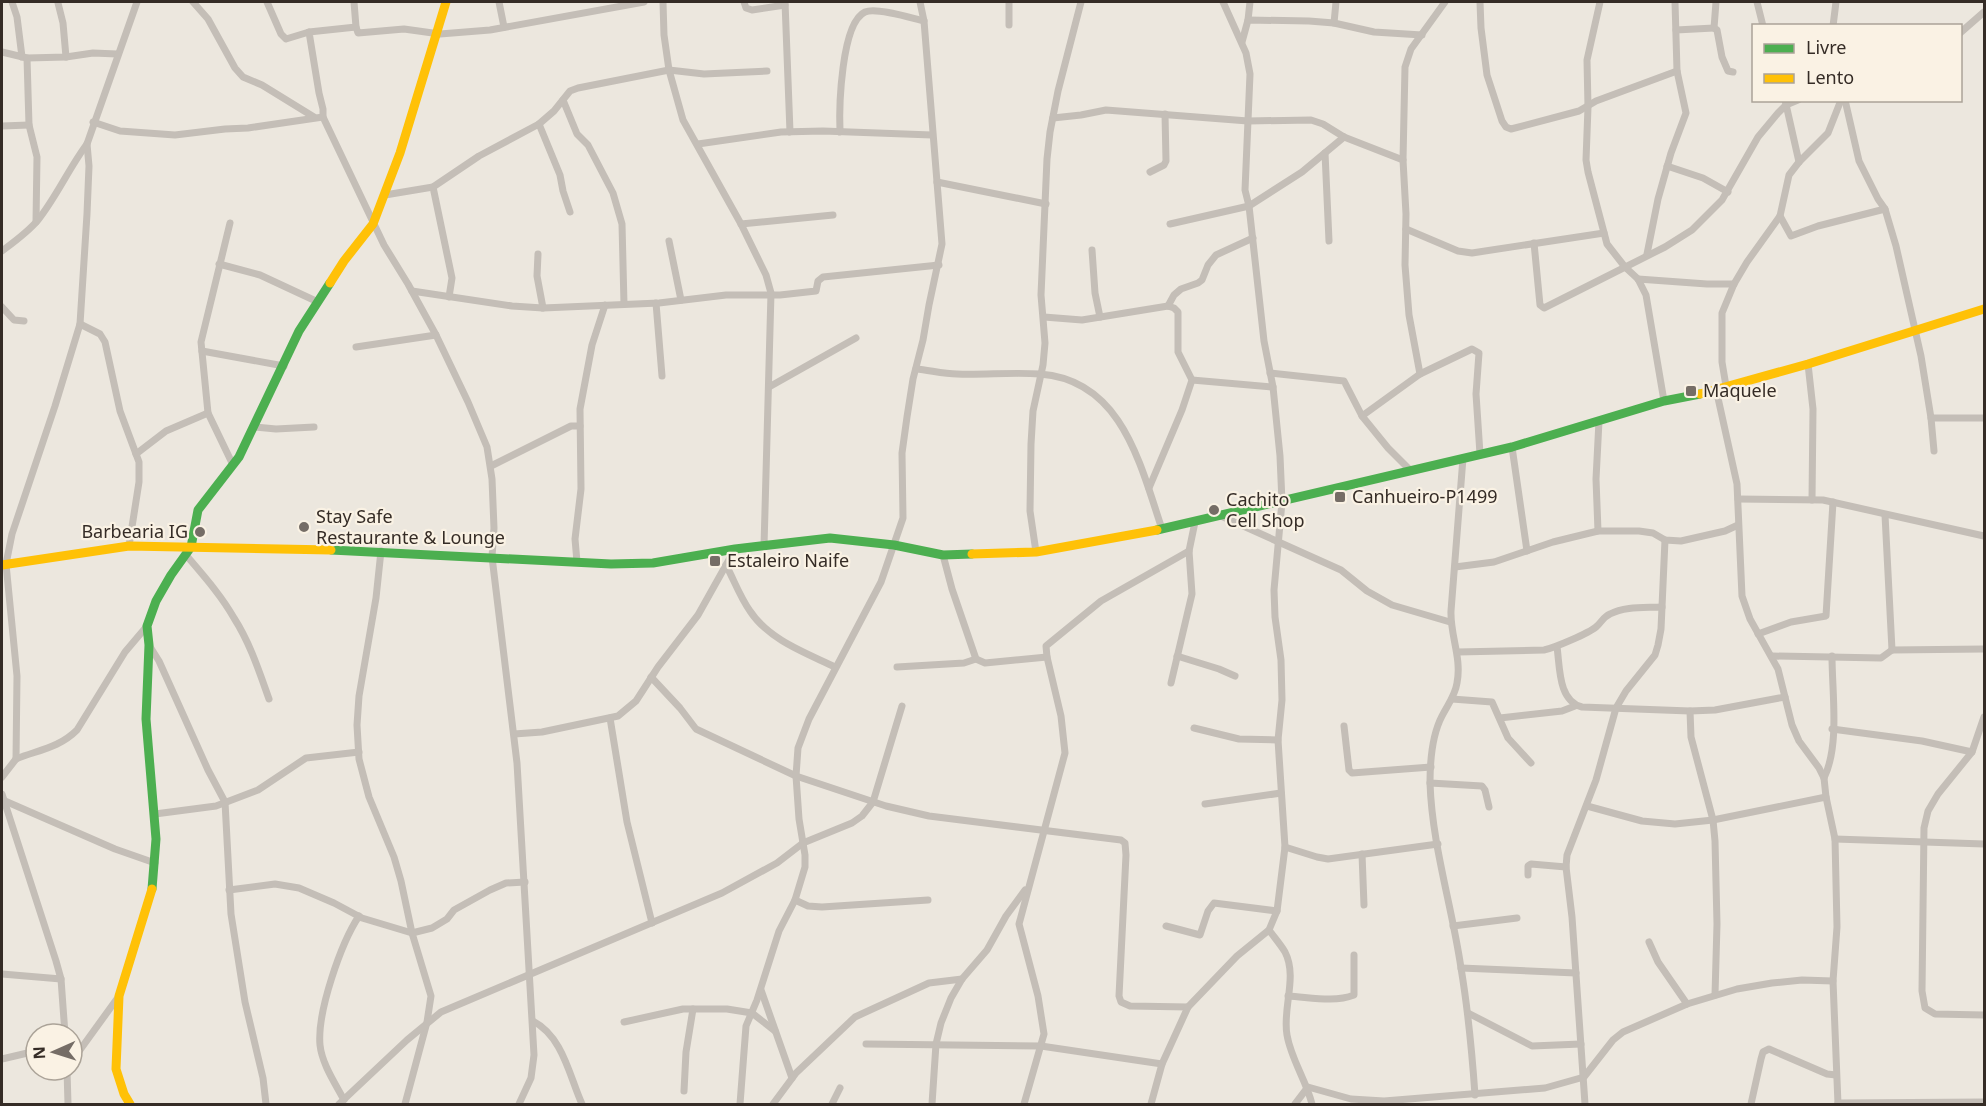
<svg xmlns="http://www.w3.org/2000/svg" width="1986" height="1106" viewBox="0 0 1986 1106" font-family="'Noto Sans',sans-serif">
<style>
.lines{fill:none;stroke-linecap:round;stroke-linejoin:round}
.street{stroke:#c4beb7;stroke-width:7}
.fast{stroke:#4caf50;stroke-width:9}
.slow{stroke:#ffc107;stroke-width:9}
.poi-dot{fill:#756d66;stroke:#faf2e4;stroke-width:2}
.labels{text-anchor:middle;stroke-width:4.5;stroke-linejoin:round;paint-order:stroke}
.poi-label{font-size:18px;fill:#352c26;stroke:#faf2e4;text-anchor:start}
</style>
<rect width="100%" height="100%" fill="#ece7de"/>
<g class="lines">
<!-- street -->
<g class="street">
<polyline points="12,2 17,17 22,57"/>
<polyline points="193,2 208,19 235,68 243,77 262,85 314,117"/>
<polyline points="267,2 281,34 286,39 309,32"/>
<polyline points="499,2 504,27"/>
<polyline points="663,2 664,35 669,70 683,120 741,224 766,275 771,293 764,546"/>
<polyline points="744,2 746,8 752,10 785,5"/>
<polyline points="785,2 790,132"/>
<polyline points="1009,2 1009,25"/>
<polyline points="1480,2 1481,28 1487,75 1502,121 1506,127 1511,129 1579,111 1596,101 1677,71"/>
<polyline points="1600,2 1587,60 1588,107 1586,160 1588,172 1607,244 1625,267 1638,279 1646,295 1664,401"/>
<polyline points="1716,2 1714,28 1717,30 1722,57 1728,71 1733,72"/>
<polyline points="1757,2 1763,26"/>
<polyline points="58,3 63,23 66,57"/>
<polyline points="1248,20 1250,2"/>
<polyline points="1334,23 1336,2"/>
<polyline points="1833,26 1836,2"/>
<polyline points="356,27 358,33 404,29 440,34 490,30 644,2"/>
<polyline points="1676,30 1714,28"/>
<polyline points="1960,33 1984,12"/>
<polyline points="1242,42 1248,20 1309,21 1334,23 1374,32 1422,35"/>
<polyline points="2,52 27,58 66,57 93,53 117,54"/>
<polyline points="27,58 29,125 37,157 36,222"/>
<polyline points="563,100 577,134 588,145 613,193 622,224 624,304"/>
<polyline points="1785,100 1799,162"/>
<polyline points="1845,100 1859,161 1878,199 1885,209 1896,246 1921,356 1931,418 1934,451"/>
<polyline points="323,117 384,245 408,284 436,335 468,402 487,447 492,479 494,528 492,557 517,763 534,1055 531,1078 519,1104"/>
<polyline points="1053,118 1081,115 1106,110 1248,121 1311,120 1323,124 1344,137 1403,160"/>
<polyline points="93,122 120,131 175,135 225,129 248,128 323,117 323,109 319,93 309,32 356,27 354,2"/>
<polyline points="539,124 560,175 563,191 570,212"/>
<polyline points="2,126 29,125"/>
<path d="M840,132C839,108 841,23 865,12C876,7 911,18 924,21"/>
<polyline points="698,144 781,132 823,131 932,135"/>
<polyline points="1325,153 1329,241"/>
<polyline points="1667,166 1703,178 1728,192"/>
<polyline points="1150,172 1164,165 1166,161 1165,114"/>
<polyline points="937,182 1046,204"/>
<polyline points="433,187 452,278 449,297"/>
<polyline points="385,195 433,187 479,156 539,124 554,111 570,91 578,88 669,70 704,74 767,71"/>
<polyline points="1780,216 1791,236 1818,226 1885,209"/>
<polyline points="230,223 201,342 208,413 233,465"/>
<polyline points="741,224 833,215"/>
<polyline points="1170,224 1249,206 1302,172 1344,137"/>
<polyline points="1406,229 1458,251 1472,253 1604,233"/>
<polyline points="669,241 681,300"/>
<polyline points="1534,243 1540,305 1544,308 1665,247 1692,230 1722,200 1758,137 1778,113 1786,105 1798,100"/>
<polyline points="1092,250 1095,293 1100,317"/>
<path d="M2,251C14,242 28,232 38,220C57,196 69,168 87,144L137,2"/>
<polyline points="538,254 537,276 543,308"/>
<polyline points="1647,254 1658,199 1671,153 1686,113 1677,71 1675,2"/>
<polyline points="219,264 260,275 318,302"/>
<polyline points="1638,279 1707,284 1734,284"/>
<polyline points="412,291 512,306 543,308 659,303 726,295 780,295 816,291 818,281 823,277 939,265"/>
<polyline points="656,303 662,376"/>
<polyline points="1168,306 1174,295 1181,289 1198,283 1202,280 1208,265 1216,255 1253,238"/>
<polyline points="2,307 14,320 24,321"/>
<polyline points="1044,317 1082,320 1168,306 1174,308 1178,312 1178,352 1192,380 1182,410 1149,488"/>
<polyline points="80,324 100,334 105,342 120,411 139,462 139,482 129,546"/>
<polyline points="356,347 436,335"/>
<polyline points="202,351 284,366"/>
<polyline points="1808,364 1813,409 1812,500"/>
<path d="M916,369C929,370 943,374 957,374C984,375 1013,372 1040,374C1122,380 1140,464 1162,529"/>
<polyline points="1270,373 1344,381 1362,416 1388,448 1411,471"/>
<polyline points="1420,374 1409,315 1405,265 1406,214 1403,160 1405,67 1411,49 1445,2"/>
<polyline points="1192,380 1273,387"/>
<polyline points="1726,386 1722,362 1722,313 1734,284 1747,262 1780,216 1789,175 1799,162 1828,133 1841,100"/>
<polyline points="769,387 856,338"/>
<polyline points="1716,389 1737,484 1742,596 1750,619 1778,669 1792,725 1799,741 1819,768 1824,778 1826,797 1835,839 1837,927 1833,981 1838,1104"/>
<polyline points="1362,416 1420,374 1472,349 1479,353 1476,394 1480,454"/>
<polyline points="1931,418 1984,418"/>
<polyline points="255,427 276,429 314,427"/>
<polyline points="1512,447 1527,551"/>
<polyline points="136,454 166,431 208,413"/>
<path d="M1463,458L1451,611C1450,635 1462,658 1457,683C1455,696 1448,704 1442,716C1432,735 1430,762 1430,783C1432,845 1452,906 1461,968C1468,1010 1472,1052 1475,1095"/>
<polyline points="491,466 571,426 580,426"/>
<polyline points="1738,499 1823,500 1984,536"/>
<polyline points="1885,515 1892,650"/>
<polyline points="1221,516 1341,570 1367,591 1392,605 1450,622"/>
<polyline points="1598,531 1596,479 1599,421"/>
<polyline points="381,551 376,598 359,696 357,725 359,759 369,797 394,857 401,881 412,933 431,996 427,1022 405,1104"/>
<polyline points="1036,552 1030,511 1031,444 1033,411 1043,365 1045,343 1041,295 1047,159 1050,132 1058,91 1081,2"/>
<path d="M186,555C203,575 221,595 234,618C250,643 259,671 269,699"/>
<polyline points="943,555 952,589 976,659 985,663 1047,657"/>
<polyline points="577,562 575,539 581,489 580,409 592,345 605,305"/>
<path d="M726,565C734,580 740,597 750,611C769,640 806,653 835,667"/>
<polyline points="1455,567 1494,562 1553,542 1598,531 1639,531 1653,533 1665,540 1681,541 1725,531 1738,525"/>
<polyline points="1758,634 1791,622 1826,616 1833,502"/>
<polyline points="149,645 159,661 208,770 225,802 231,914 245,1002 263,1078 266,1104"/>
<path d="M1557,647C1560,667 1558,701 1582,707L1690,711L1715,710L1785,697"/>
<path d="M1458,652L1544,650C1554,648 1589,633 1596,627C1602,622 1603,617 1610,614C1625,606 1645,608 1662,607"/>
<polyline points="1177,656 1219,669 1235,676"/>
<polyline points="1772,656 1881,658 1892,650 1984,649"/>
<polyline points="897,667 964,663 976,659"/>
<polyline points="651,677 680,708 696,729 796,776 886,806 929,816 1121,840 1125,843 1126,855 1119,996 1121,1002 1130,1006 1188,1007"/>
<polyline points="1171,683 1192,594 1189,551 1195,522"/>
<polyline points="1452,699 1492,702 1508,738 1531,763"/>
<polyline points="1690,711 1691,737 1713,820 1715,841 1717,924 1715,995"/>
<polyline points="1984,717 1972,752 1938,794 1928,811 1924,828 1922,991 1925,1008 1935,1014 1984,1015"/>
<polyline points="610,718 627,822 652,923"/>
<polyline points="1500,718 1562,711 1575,706"/>
<polyline points="1344,726 1349,770 1352,773 1431,767"/>
<polyline points="1194,728 1239,739 1278,740"/>
<polyline points="1832,729 1922,741 1972,752"/>
<polyline points="514,734 542,732 618,716 636,701 658,667 698,615 735,549"/>
<path d="M16,759C38,750 59,748 77,730L125,652L147,626"/>
<polyline points="2,777 16,759 17,676 6,564 12,534 55,406 80,324 87,214 89,166 87,144"/>
<path d="M1824,778C1840,745 1832,693 1832,656"/>
<polyline points="1430,783 1482,786 1485,790 1489,807"/>
<polyline points="2,794 56,961 61,979 65,1034"/>
<polyline points="5,801 115,849 155,863"/>
<polyline points="1205,804 1281,793"/>
<polyline points="1587,806 1642,821 1675,824 1713,820 1826,797"/>
<polyline points="155,814 216,806 258,790 306,758 359,752"/>
<polyline points="1835,839 1984,844"/>
<polyline points="1285,847 1317,857 1328,859 1438,844"/>
<polyline points="1362,854 1364,905"/>
<polyline points="1528,875 1528,866 1531,864 1566,867"/>
<polyline points="229,890 275,884 299,888 334,903 362,918 412,933 432,928 447,919 454,910 490,890 506,883 525,882"/>
<polyline points="795,900 808,906 822,907 928,900"/>
<polyline points="1166,926 1200,935 1208,911 1214,903 1277,911"/>
<polyline points="1453,926 1517,918"/>
<path d="M1269,930C1274,937 1281,945 1285,952C1298,977 1282,1009 1287,1035C1291,1059 1306,1080 1312,1104"/>
<polyline points="1649,942 1658,962 1687,1004"/>
<polyline points="1461,968 1576,973"/>
<polyline points="2,974 61,979"/>
<polyline points="761,990 792,1078"/>
<path d="M1288,996C1309,997 1334,1003 1354,995V955"/>
<polyline points="1468,1013 1532,1046 1581,1044"/>
<path d="M533,1021C563,1037 569,1075 582,1104"/>
<polyline points="624,1022 683,1009 727,1009 752,1013 775,1031"/>
<polyline points="866,1044 1041,1046 1162,1064"/>
<polyline points="2,1059 36,1051"/>
<polyline points="72,1061 119,996"/>
<polyline points="67,1070 68,1104"/>
<polyline points="684,1091 686,1052 693,1009"/>
<path d="M344,1100C335,1083 322,1064 320,1045C317,1012 341,943 359,916"/>
<polyline points="1838,1103 1984,1102"/>
<polyline points="339,1104 407,1040 441,1012 722,893 777,863 803,843 852,823 862,816 873,802 902,706"/>
<polyline points="740,1104 746,1026 757,1000 779,931 795,900 805,867 805,855 799,819 796,776 798,748 809,719 881,582 903,518 902,453 907,417 913,379 923,340 929,305 942,244 924,21 920,2"/>
<polyline points="773,1104 796,1073 855,1017 929,983 962,979"/>
<polyline points="832,1104 840,1088"/>
<polyline points="932,1104 936,1044 941,1023 951,998 962,979 987,950 1006,916 1025,890"/>
<polyline points="1024,1104 1044,1034 1038,996 1019,924 1065,753 1061,716 1047,657 1046,646 1101,601 1189,551"/>
<polyline points="1151,1104 1162,1064 1188,1007 1237,956 1269,930 1277,911 1285,847 1278,740 1282,700 1281,660 1275,617 1274,590 1282,502 1280,456 1273,387 1264,341 1249,206 1245,190 1250,74 1246,53 1223,2"/>
<polyline points="1295,1104 1308,1087 1351,1099 1384,1101 1545,1088 1584,1077 1613,1040 1623,1032 1687,1004 1737,989 1772,983 1802,980 1833,981"/>
<polyline points="1585,1104 1572,917 1566,867 1567,855 1596,780 1616,708 1626,691 1655,655 1658,645 1661,629 1665,540"/>
<polyline points="1751,1104 1761,1059 1763,1052 1769,1049 1827,1074 1836,1075"/>
</g>
<!-- fast -->
<g class="fast">
<polyline points="1157,530 1512,447 1664,401 1700,394"/>
<polyline points="331,550 611,564 653,563 735,549 830,538 894,545 943,555 972,554"/>
<polyline points="152,889 156,839 146,719 149,645 147,626 156,601 171,575 191,547 198,510 239,457 299,331 330,283"/>
</g>
<!-- slow -->
<g class="slow">
<polyline points="330,283 344,261 373,224 400,153 446,2"/>
<polyline points="1700,394 1808,364 1984,309"/>
<polyline points="972,554 1036,552 1157,530"/>
<polyline points="2,565 129,546 331,550"/>
<polyline points="130,1104 124,1094 116,1069 119,996 152,889"/>
</g>
</g>
<!-- markers -->
<g class="poi-dot">
<rect x="1685" y="385" width="12" height="12" rx="3"/>
<rect x="1334" y="491" width="12" height="12" rx="3"/>
<circle cx="1214" cy="510" r="6"/>
<circle cx="304" cy="527" r="6"/>
<circle cx="200" cy="532" r="6"/>
<rect x="709" y="555" width="12" height="12" rx="3"/>
</g>
<g class="labels">
<!-- poi labels -->
<g class="poi-label">
<text x="1703" y="397">Maquele</text>
<text x="1352" y="503">Canhueiro-P1499</text>
<text x="1226" y="506">Cachito<tspan x="1226" dy="21">Cell Shop</tspan></text>
<text x="316" y="523">Stay Safe<tspan x="316" dy="21">Restaurante &amp; Lounge</tspan></text>
<text x="188" y="538" text-anchor="end">Barbearia IG</text>
<text x="727" y="567">Estaleiro Naife</text>
</g>
</g>
<!-- border -->
<rect width="1986" height="1106" fill="none" stroke="#352c26" stroke-width="6"/>
<!-- legend -->
<rect x="1752" y="24" width="210" height="78" fill="#faf2e4" stroke="#aba398" stroke-width="1.5"/>
<rect x="1764" y="44" width="30" height="9" fill="#4caf50" stroke="#aba398" stroke-width="1.5"/>
<text x="1806" y="54" font-size="18" fill="#352c26">Livre</text>
<rect x="1764" y="74" width="30" height="9" fill="#ffc107" stroke="#aba398" stroke-width="1.5"/>
<text x="1806" y="84" font-size="18" fill="#352c26">Lento</text>
<!-- north arrow -->
<g transform="translate(54 1052) rotate(267)"><circle r="28" fill="#faf2e4" stroke="#aba398" stroke-width="1.5"/>
<path d="M0-4.5L10 22L0 15L-10 22Z" fill="#756d66"/>
<text y="-9" font-size="16" font-weight="bold" text-anchor="middle" fill="#352c26">N</text>
</g>
</svg>
